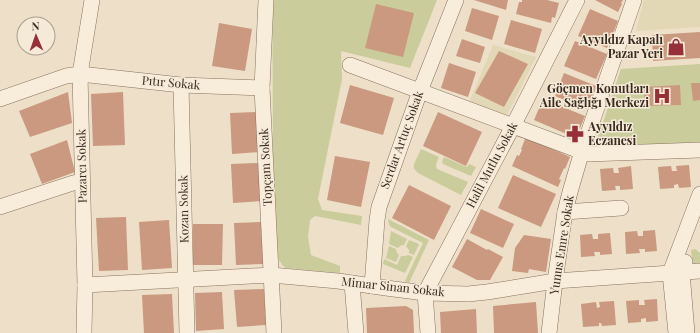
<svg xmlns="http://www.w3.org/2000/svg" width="700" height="333" viewBox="0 0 700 333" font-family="'Playfair Display',serif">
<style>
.farmland{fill:#e3d8b5}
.green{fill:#cacc9c}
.building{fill:#ca997f}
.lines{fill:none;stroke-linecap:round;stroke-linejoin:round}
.minor-casing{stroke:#89715d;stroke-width:16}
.minor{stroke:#f8eddb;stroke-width:15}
.labels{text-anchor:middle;stroke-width:3;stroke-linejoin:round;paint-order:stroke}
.poi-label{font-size:12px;font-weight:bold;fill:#3a2b20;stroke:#f5ead7;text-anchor:end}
.street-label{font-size:12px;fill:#3a2b20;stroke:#f5ead7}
</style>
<rect width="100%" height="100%" fill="#eddfc8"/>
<!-- farmland -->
<g class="farmland">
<polygon points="644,0 700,0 700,27 636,31"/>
<polygon points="493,45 536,57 506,117 469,102"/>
</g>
<!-- green -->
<g class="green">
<path d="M273,0H437L410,68L341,51L342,79L318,199L322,210L362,216L361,225L315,216L310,220L308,237L311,255L340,266V273L286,268C280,264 278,258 276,250C271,221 273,191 273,162C273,108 272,54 273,0Z"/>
<polygon points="700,64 700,143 595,146 621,69"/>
<path d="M421,149L439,157C437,161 435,165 437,169L468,182L461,195L418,173C415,170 413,168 414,164Z"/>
<polygon points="444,157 467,167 469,164 476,167 471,176 443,164 442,162"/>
<polygon points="388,219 429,240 409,283 405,281 423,243 391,227 389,224"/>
<polygon points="391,231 407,239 404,245 400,246 398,248 389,244"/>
<polygon points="409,240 419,244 414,255 409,253 409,250 406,246"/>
<polygon points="389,246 396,249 397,253 399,255 396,262 386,258"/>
<polygon points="695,249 700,253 700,263 693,264 691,250"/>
<polygon points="408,255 413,257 405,273 383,264 384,259 397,265 401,256 406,256"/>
</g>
<!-- building -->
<g class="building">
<polygon points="474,0 508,0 506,10"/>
<polygon points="522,0 547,0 559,3 555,18 552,17 551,23 516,14 519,2 522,2"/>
<polygon points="595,0 623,0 621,3 622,4 618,12"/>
<polygon points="376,4 414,13 403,57 365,48"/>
<polygon points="472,8 499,16 492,40 465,31"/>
<polygon points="590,9 618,21 607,48 578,36"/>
<polygon points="511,20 542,29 535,53 504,44"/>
<polygon points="219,23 252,29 245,71 212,66"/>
<polygon points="700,32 700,58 653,61 652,35"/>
<polygon points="462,39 485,47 480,63 456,56"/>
<polygon points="575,41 607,54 596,79 564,66"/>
<polygon points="499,51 528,64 504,107 475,93"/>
<polygon points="449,63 476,72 468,97 441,88"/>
<polygon points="564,73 596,86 587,109 555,96"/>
<polygon points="691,83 700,83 700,100 693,101"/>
<polygon points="350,85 394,98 383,135 340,123"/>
<polygon points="680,85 681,105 644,106 644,87"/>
<polygon points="68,92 72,123 30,137 19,111"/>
<polygon points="123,92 125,145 93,146 91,94"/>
<polygon points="543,99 585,116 576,138 534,120"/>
<polygon points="259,112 261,152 232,154 230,113"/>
<polygon points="438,112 482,132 466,166 423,146"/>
<polygon points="526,137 570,157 565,169 564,168 559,179 561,180 558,187 512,166 517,155 519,156 522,150 521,149"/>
<polygon points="67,140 75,172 42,184 30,154"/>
<polygon points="335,156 370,162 361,207 327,200"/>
<polygon points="259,163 262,201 233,203 231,164"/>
<polygon points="689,165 691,187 679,188 678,184 674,185 674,188 660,189 658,167 671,166 672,171 677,171 676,166"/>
<polygon points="631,166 633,189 620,190 620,186 615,186 616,190 602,191 600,169 613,168 614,173 619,173 618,168"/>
<polygon points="513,175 556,194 541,227 498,208"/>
<polygon points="409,185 451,206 434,240 392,218"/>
<polygon points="481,209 514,224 503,248 470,233"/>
<polygon points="126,217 128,270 99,271 96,218"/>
<polygon points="169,220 172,268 142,270 139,222"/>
<polygon points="261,222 263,264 236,265 234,223"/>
<polygon points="193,224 223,224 222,265 193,265"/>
<polygon points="655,230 657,251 645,252 645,249 639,249 640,253 626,254 625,232 637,231 638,236 643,236 643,231"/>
<polygon points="610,233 612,254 600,255 600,252 594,252 595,256 581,257 580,235 592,234 593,239 598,239 598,234"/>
<polygon points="524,235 551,239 546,272 529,269 528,273 512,271 515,248"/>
<polygon points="467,239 487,250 488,249 503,257 490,280 477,280 452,267"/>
<polygon points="264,289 266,325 237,327 234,290"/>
<polygon points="222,292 224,329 196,331 195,293"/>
<polygon points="172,294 174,333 144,333 142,295"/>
<polygon points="657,299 658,321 646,322 646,318 641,319 641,322 628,323 626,301 639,300 639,305 645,305 644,300"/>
<polygon points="614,301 616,325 602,326 601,323 599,323 599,326 583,327 581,304 596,302 597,308 600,307 599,302"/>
<polygon points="536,302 538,333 494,333 493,306"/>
<polygon points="406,306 413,310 414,333 367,333 366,308"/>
<polygon points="476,309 477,333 441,333 440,312"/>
</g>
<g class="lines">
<!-- minor casing -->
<g class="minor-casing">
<g id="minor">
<polyline points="266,0 262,88 274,333"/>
<polyline points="350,65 588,154 700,150"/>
<polyline points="181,85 187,333"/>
<polyline points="0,99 66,76 80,74 181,85 262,88"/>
<polyline points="0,207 73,183 82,181"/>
<polyline points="565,212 621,208"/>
<polyline points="685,262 682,272 687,333"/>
<polyline points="352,283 356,333"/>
<polyline points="85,285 271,275 338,281 386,288 425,293 468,294 487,292 555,281 700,271"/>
<polyline points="372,286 377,220 379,207 420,91 456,0"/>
<polyline points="84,333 85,285 80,74 92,0"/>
<polyline points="428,333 425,293 513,126 577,0"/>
<polyline points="549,333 555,281 565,212 570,192 582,151 634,0"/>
<polyline points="676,333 670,273 700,194"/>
</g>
</g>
<!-- minor -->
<use href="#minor" class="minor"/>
</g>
<!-- icons -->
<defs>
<g id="shop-bare" transform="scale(1.38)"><path d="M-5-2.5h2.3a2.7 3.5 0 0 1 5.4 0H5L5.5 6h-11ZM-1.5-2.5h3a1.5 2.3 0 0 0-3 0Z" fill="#962f38" stroke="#f5ead7" stroke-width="2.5" paint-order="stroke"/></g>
<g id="hospital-bare" transform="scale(1.38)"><path d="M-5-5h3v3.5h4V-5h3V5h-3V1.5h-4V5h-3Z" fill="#962f38" stroke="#f5ead7" stroke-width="2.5" paint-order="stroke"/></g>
<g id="pharmacy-bare" transform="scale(1.38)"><path d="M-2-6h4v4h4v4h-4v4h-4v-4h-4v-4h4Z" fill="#962f38" stroke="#f5ead7" stroke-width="2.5" paint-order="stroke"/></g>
</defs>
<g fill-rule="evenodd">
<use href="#shop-bare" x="676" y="47"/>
<use href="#hospital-bare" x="662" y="96"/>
<use href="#pharmacy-bare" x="575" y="134"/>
</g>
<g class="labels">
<!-- poi labels -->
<g class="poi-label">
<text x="663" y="44">Ayyıldız Kapalı<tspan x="663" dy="14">Pazar Yeri</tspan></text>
<text x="649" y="93">Göçmen Konutları<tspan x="649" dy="14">Aile Sağlığı Merkezi</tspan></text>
<text x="588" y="131" text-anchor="start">Ayyıldız<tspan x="588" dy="14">Eczanesi</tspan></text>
</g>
<!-- street labels -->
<g class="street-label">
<text transform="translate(171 83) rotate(5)" y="4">Pıtır Sokak</text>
<text transform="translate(402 140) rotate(-70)" y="4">Serdar Artuç Sokak</text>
<text transform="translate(492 165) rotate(-62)" y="4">Halil Mutlu Sokak</text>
<text transform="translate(82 166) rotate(-91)" y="4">Pazarcı Sokak</text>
<text transform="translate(266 167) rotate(-93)" y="4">Topçam Sokak</text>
<text transform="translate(184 209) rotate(-91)" y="4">Kozan Sokak</text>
<text transform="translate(562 245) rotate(-81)" y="4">Yunus Emre Sokak</text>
<text transform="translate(393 287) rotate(6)" y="4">Mimar Sinan Sokak</text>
</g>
</g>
<!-- north arrow -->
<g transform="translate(36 36) rotate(358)"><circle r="19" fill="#f5ead7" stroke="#aa9e8e"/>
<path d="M0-3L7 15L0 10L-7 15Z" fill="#962f38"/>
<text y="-6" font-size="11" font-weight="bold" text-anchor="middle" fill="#3a2b20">N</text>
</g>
</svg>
